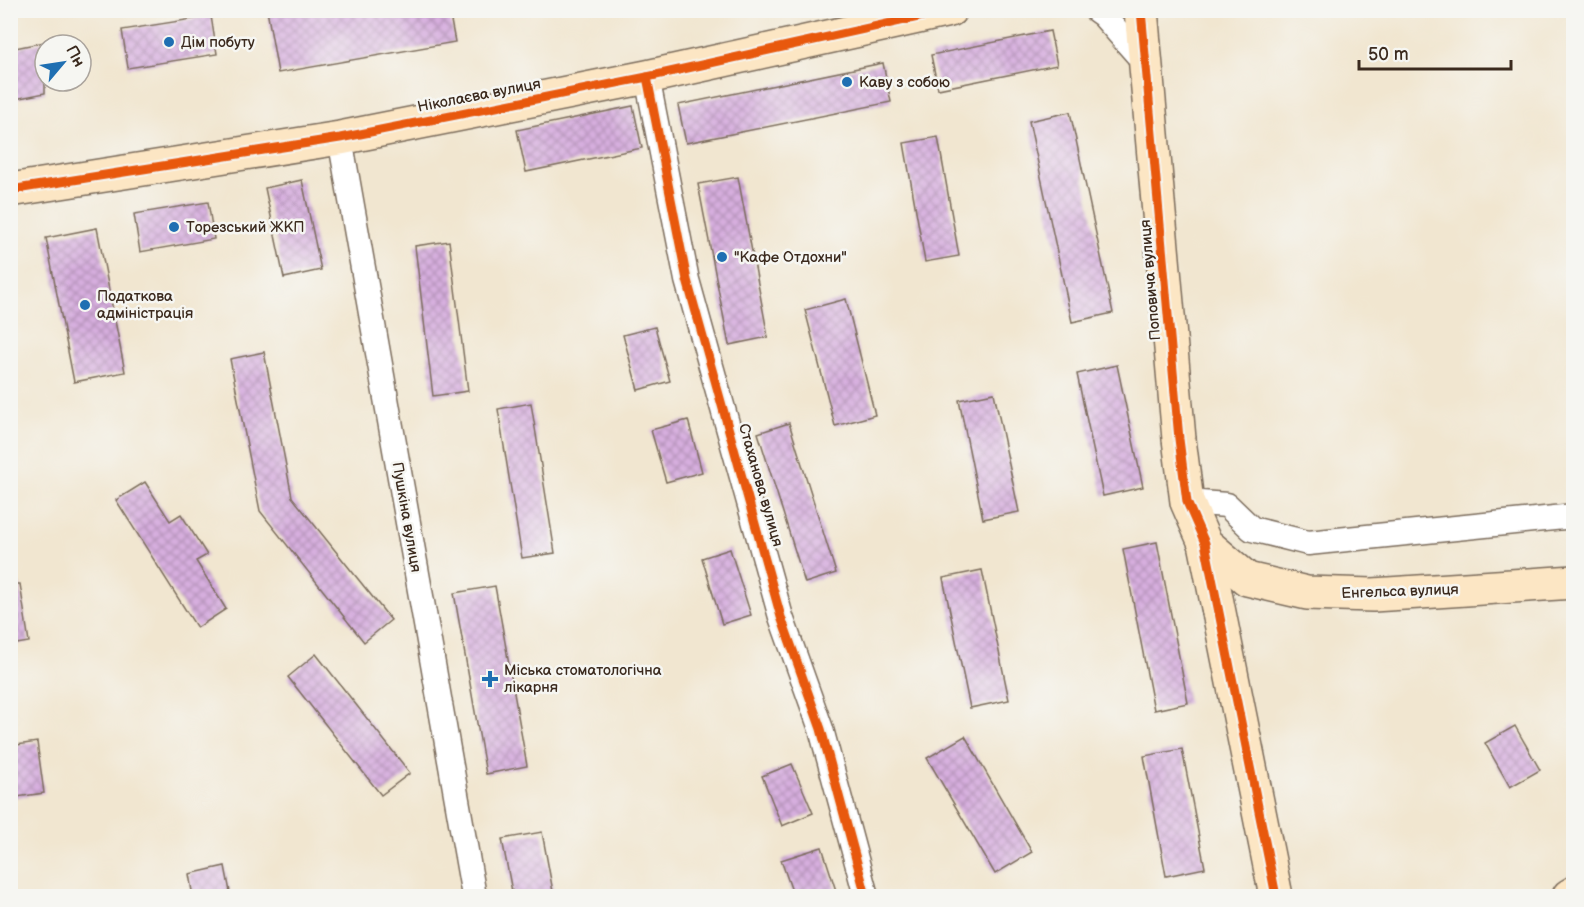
<svg xmlns="http://www.w3.org/2000/svg" width="1584" height="907" viewBox="0 0 1584 907" font-family="'Balsamiq Sans',sans-serif">
<style>
.building{fill:url(#building-cross-hatch)}
.lines{fill:none;stroke-linecap:round;stroke-linejoin:round}
.street-casing{stroke:#7b6c5c;stroke-width:27}
.secondary-casing{stroke:#7b6c5c;stroke-width:36}
.street{stroke:#fff;stroke-width:24}
.secondary{stroke:#fce6c4;stroke-width:33}
.cycleway-casing{stroke:#f6f6f2;stroke-width:13}
.cycleway{stroke:#e8590c;stroke-width:9}
.poi-dot{fill:#1f6fb2;stroke:#f6f6f2;stroke-width:2}
.labels{text-anchor:middle;stroke-width:5;stroke-linejoin:round;paint-order:stroke}
.poi-label{font-size:15px;fill:#3b2a1e;stroke:#f6f6f2;text-anchor:start}
.street-label{font-size:15px;fill:#3b2a1e;stroke:#f6f6f2}
</style>
<defs>
<pattern id="building-cross-hatch" width="8" height="8" patternUnits="userSpaceOnUse" patternTransform="scale(1.5)"><rect width="8" height="8" fill="#d7afdf"/><path d="M0 0l8 8M0 8l8-8" fill="none" stroke="#b08fb4"/></pattern>
</defs>
<rect width="100%" height="100%" fill="#f6f6f2"/>
<filter id="ink" filterUnits="userSpaceOnUse"><feTurbulence type="fractalNoise" baseFrequency=".0167" numOctaves="2"/><feDisplacementMap in="SourceGraphic" scale="12" xChannelSelector="R" yChannelSelector="G"/><feConvolveMatrix kernelMatrix="1 2 1 2 8 2 1 2 1" color-interpolation-filters="sRGB"/></filter>
<filter id="wash" filterUnits="userSpaceOnUse"><feTurbulence type="fractalNoise" baseFrequency=".008" numOctaves="4" result="noise"/><feDisplacementMap in="SourceGraphic" scale="24" xChannelSelector="R" yChannelSelector="G"/><feGaussianBlur stdDeviation="1.35" result="paint"/><feColorMatrix in="noise" values="0 0 0 0 0 0 0 0 0 0 0 0 0 0 0 0 0 1.4 0 .05"/><feComposite in="paint" operator="in"/></filter>
<g filter="url(#wash)">
<rect width="100%" height="100%" fill="#f1e6d0"/>
<g id="blocks">
<!-- building -->
<g class="building">
<polygon points="267,10 449,10 455,42 278,73"/>
<polygon points="211,16 217,54 128,68 122,30"/>
<polygon points="1050,31 1057,65 938,89 931,55"/>
<polygon points="45,42 45,93 10,100 10,49"/>
<polygon points="883,63 891,102 686,143 678,105"/>
<polygon points="633,106 642,148 526,172 517,130"/>
<polygon points="1070,112 1113,313 1072,322 1029,121"/>
<polygon points="938,137 959,256 925,262 904,143"/>
<polygon points="738,177 768,337 729,345 698,184"/>
<polygon points="302,180 321,270 284,278 265,188"/>
<polygon points="208,202 214,239 140,252 134,214"/>
<polygon points="97,228 125,372 74,382 46,238"/>
<polygon points="449,241 468,391 433,396 415,246"/>
<polygon points="846,299 875,415 835,426 805,310"/>
<polygon points="655,327 670,381 638,390 623,335"/>
<polygon points="264,352 292,497 391,620 364,642 260,511 230,359"/>
<polygon points="1117,365 1143,487 1103,496 1077,374"/>
<polygon points="994,393 1019,512 983,519 959,400"/>
<polygon points="531,403 555,553 522,558 498,409"/>
<polygon points="688,420 702,472 666,482 651,430"/>
<polygon points="789,423 836,573 805,583 758,433"/>
<polygon points="145,482 170,521 181,514 207,555 196,561 226,609 197,628 116,500"/>
<polygon points="1157,542 1188,703 1154,710 1123,549"/>
<polygon points="730,549 751,615 722,624 702,558"/>
<polygon points="982,570 1009,700 970,708 943,578"/>
<polygon points="10,584 20,584 29,642 10,645"/>
<polygon points="495,586 527,766 486,774 454,593"/>
<polygon points="316,654 410,773 381,795 288,677"/>
<polygon points="1515,726 1540,770 1510,787 1485,743"/>
<polygon points="965,736 1032,852 995,874 927,758"/>
<polygon points="37,742 44,793 10,798 10,746"/>
<polygon points="1182,749 1205,868 1166,876 1144,756"/>
<polygon points="792,764 813,813 782,826 762,776"/>
<polygon points="542,832 554,897 513,897 502,839"/>
<polygon points="822,847 838,897 794,897 781,860"/>
<polygon points="225,866 231,897 193,897 189,874"/>
</g>
</g>
</g>
<g filter="url(#ink)">
<use href="#blocks" fill-opacity="0" stroke="#7b6c5c" stroke-width="1.5"/>
<g class="lines">
<!-- street casing -->
<g class="street-casing">
<g id="street">
<polyline points="1096,10 1103,15 1146,64"/>
<polyline points="647,77 687,280 781,617 821,729 866,896"/>
<polyline points="340,138 474,896"/>
<polyline points="1187,502 1227,505 1252,529 1308,543 1574,516"/>
</g>
</g>
<!-- secondary casing -->
<g class="secondary-casing">
<g id="secondary">
<polyline points="1141,10 1179,439 1187,502 1205,543 1276,896"/>
<polyline points="10,190 340,138 647,77 950,10"/>
<polyline points="1205,543 1247,579 1307,593 1373,595 1574,582"/>
<polyline points="1569,896 1574,893"/>
</g>
</g>
<!-- street -->
<use href="#street" class="street"/>
<!-- secondary -->
<use href="#secondary" class="secondary"/>
<!-- cycleway casing -->
<g class="cycleway-casing">
<g id="cycleway">
<polyline points="1141,10 1179,439 1187,502 1205,543 1276,896"/>
<polyline points="647,77 687,280 781,617 821,729 866,896"/>
<polyline points="10,190 340,138 647,77 950,10"/>
</g>
</g>
<!-- cycleway -->
<use href="#cycleway" class="cycleway"/>
</g>
</g>
<!-- markers -->
<g class="poi-dot">
<circle cx="169" cy="42" r="6"/>
<circle cx="847" cy="82" r="6"/>
<circle cx="174" cy="227" r="6"/>
<circle cx="722" cy="257" r="6"/>
<circle cx="85" cy="305" r="6"/>
<path d="M487 670h6v6h6v6h-6v6h-6v-6h-6v-6h6z"/>
</g>
<g class="labels">
<!-- poi labels -->
<g class="poi-label">
<text x="181" y="47">Дім побуту</text>
<text x="859" y="87">Каву з собою</text>
<text x="186" y="232">Торезський ЖКП</text>
<text x="734" y="262">"Кафе Отдохни"</text>
<text x="97" y="301">Податкова<tspan x="97" dy="17">адміністрація</tspan></text>
<text x="504" y="675">Міська стоматологічна<tspan x="504" dy="17">лікарня</tspan></text>
</g>
<!-- street labels -->
<g class="street-label">
<text transform="translate(479 95) rotate(-11)" y="5">Ніколаєва вулиця</text>
<text transform="translate(1150 280) rotate(-95)" y="5">Поповича вулиця</text>
<text transform="translate(761 485) rotate(74)" y="5">Стаханова вулиця</text>
<text transform="translate(407 517) rotate(80)" y="5">Пушкіна вулиця</text>
<text transform="translate(1400 591) rotate(-2)" y="5">Енгельса вулиця</text>
</g>
</g>
<!-- margin -->
<rect width="1584" height="907" fill="none" stroke="#f6f6f2" stroke-width="36"/>
<!-- north arrow -->
<g transform="translate(63 63) rotate(61)"><circle r="28" fill="#f6f6f2" stroke="#aba49d" stroke-width="1.5"/>
<path d="M0-4.5L10 22L0 15L-10 22Z" fill="#1f6fb2"/>
<text y="-9" font-size="16" font-weight="bold" text-anchor="middle" fill="#3b2a1e">Пн</text>
</g>
<!-- scale -->
<path d="M1359 60v9h152v-9" fill="none" stroke="#3b2a1e" stroke-width="3"/>
<text x="1368" y="60" font-size="18" fill="#3b2a1e" stroke="#f6f6f2" stroke-width="4.5" paint-order="stroke">50 m</text>
</svg>
